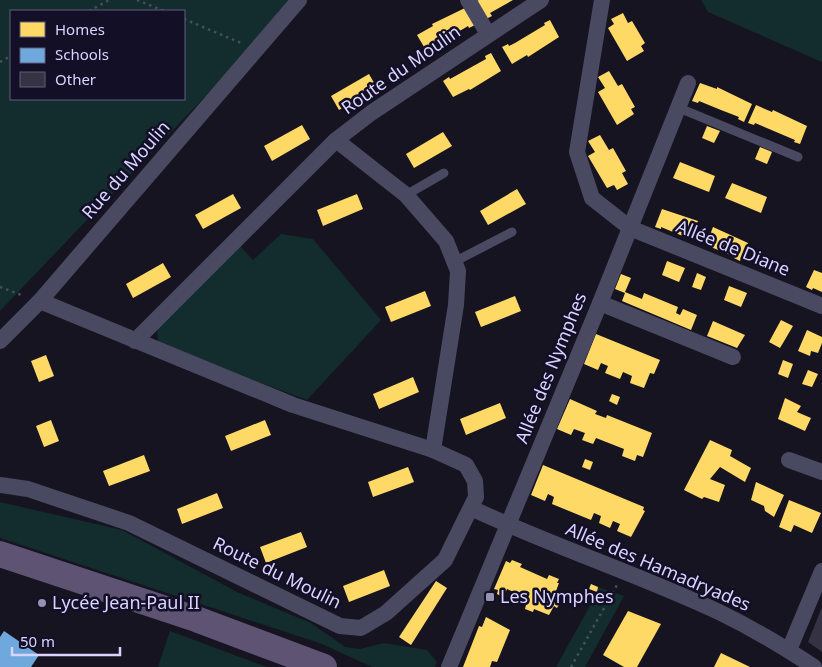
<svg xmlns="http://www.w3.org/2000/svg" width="822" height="667" viewBox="0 0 822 667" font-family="'Noto Sans',sans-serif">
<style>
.green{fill:#132c2d;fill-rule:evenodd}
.homes{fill:#ffd966}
.schools{fill:#6fa8dc}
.building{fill:#343243}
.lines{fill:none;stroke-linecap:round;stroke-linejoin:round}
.path{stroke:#44505f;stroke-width:2.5;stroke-dasharray:2.5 4;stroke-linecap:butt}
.service{stroke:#4a4962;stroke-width:9}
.minor{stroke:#4a4962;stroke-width:16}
.primary{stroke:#5e5373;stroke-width:26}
.poi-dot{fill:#9591b1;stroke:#130f26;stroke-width:2}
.labels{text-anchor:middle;stroke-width:5;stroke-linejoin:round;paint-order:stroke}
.street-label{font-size:18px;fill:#d9d4ff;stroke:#130f26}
.poi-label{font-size:18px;fill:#d9d4ff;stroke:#130f26;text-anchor:start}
</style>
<rect width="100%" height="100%" fill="#161421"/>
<!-- green -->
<g class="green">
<path d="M0,0H290L262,37L0,311ZM11,11H184V99H11Z"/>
<polygon points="701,0 822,0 822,62 708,12"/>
<polygon points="281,234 313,239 381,320 307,400 165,347 158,341 157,329 240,246 253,260"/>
<polygon points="0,502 122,530 239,593 311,623 345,647 360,649 384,643 427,650 437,662 435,667 372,667 322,644 0,538"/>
<polygon points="598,587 624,596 585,667 556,667 597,593"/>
<polygon points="170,631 267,667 158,667"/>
</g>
<!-- homes -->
<g class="homes">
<polygon points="479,0 513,0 490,13 492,16 486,19 476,1"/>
<polygon points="465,8 475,25 469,28 468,26 463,29 431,47 433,49 427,52 417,35 433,26 432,24"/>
<polygon points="623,13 628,23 632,21 645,43 641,46 644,51 627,61 608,28 614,24 611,19"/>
<polygon points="550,20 559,37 528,57 527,55 512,64 502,47 508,44 509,46 515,43 545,25 544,23"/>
<polygon points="491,53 501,71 470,90 469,89 453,97 443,81 449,77 450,79 486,59 485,56"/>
<polygon points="609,71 618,86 622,84 635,107 631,109 634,114 617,125 598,92 605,88 598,77"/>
<polygon points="369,74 377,88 339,110 331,96"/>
<polygon points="700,83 717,89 717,87 752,104 744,122 738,119 739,117 721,110 699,101 698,103 692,101"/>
<polygon points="756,105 772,112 773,110 807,126 800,144 794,142 795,140 755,123 754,125 748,123"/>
<polygon points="302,125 310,139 272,161 264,146"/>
<polygon points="707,126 720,131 714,143 702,138"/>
<polygon points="443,132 452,146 414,168 406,154"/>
<polygon points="600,135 609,150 613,148 626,171 622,173 628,184 617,190 614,185 607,188 588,156 595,152 588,141"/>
<polygon points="760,147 772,152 767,164 755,159"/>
<polygon points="680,162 715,176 709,192 673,178"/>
<polygon points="732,183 767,197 761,213 725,198"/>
<polygon points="517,189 526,204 488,225 480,211"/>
<polygon points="233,194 241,208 203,229 195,215"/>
<polygon points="357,194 363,209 323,226 317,210"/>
<polygon points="662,209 698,221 690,239 661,227 661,229 655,227"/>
<polygon points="713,227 748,243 740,261 734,258 735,257 706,245"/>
<polygon points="667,261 685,268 679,282 662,275"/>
<polygon points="163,263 171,277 133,298 126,284"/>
<polygon points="814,270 822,273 822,292 813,288 812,290 806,287"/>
<polygon points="697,273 706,277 701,290 692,287"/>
<polygon points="621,274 631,278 625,292 642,299 644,293 678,307 676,313 680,315 683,309 697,315 691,330 622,301 625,293 615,289"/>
<polygon points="729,286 747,293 741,307 724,300"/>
<polygon points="425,291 431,306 391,322 385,307"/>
<polygon points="515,296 521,311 481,327 475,312"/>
<polygon points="781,320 793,326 780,348 769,342"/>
<polygon points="713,321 745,335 737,348 707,336"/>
<polygon points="807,330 822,337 822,343 818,353 811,351 810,356 798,351"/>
<polygon points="596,334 660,360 654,374 650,373 644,388 630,383 632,376 623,372 620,379 605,373 608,366 601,363 598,370 584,364"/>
<polygon points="46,355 54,376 39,382 31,361"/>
<polygon points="783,360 793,364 788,378 778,374"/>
<polygon points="808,370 818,374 812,387 802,384"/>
<polygon points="413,377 419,392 379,409 373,394"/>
<polygon points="612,394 620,397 617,405 609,401"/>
<polygon points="785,398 801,406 797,412 811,418 805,431 778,419"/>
<polygon points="570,399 597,411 595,414 606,418 607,415 652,433 643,457 637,455 635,461 622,456 624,449 596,438 593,444 582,440 585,433 574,429 571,435 557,429"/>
<polygon points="500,403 506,418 466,435 460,419"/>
<polygon points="51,420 59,441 44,447 36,426"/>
<polygon points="265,420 271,435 231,451 225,436"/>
<polygon points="710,440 732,450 730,456 751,468 745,482 720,467 710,479 725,485 719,502 704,497 702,499 684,490"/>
<polygon points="144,455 150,471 109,486 103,471"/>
<polygon points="585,459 593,462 590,470 582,467"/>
<polygon points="543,465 644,507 643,510 645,511 631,537 617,531 620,524 613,521 610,528 599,523 601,516 594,513 591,520 552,504 554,497 548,494 545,501 531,495"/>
<polygon points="408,467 414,482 373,497 368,482"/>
<polygon points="756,482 784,495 774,517 765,511 764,506 751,500"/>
<polygon points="217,493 223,508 182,524 177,509"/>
<polygon points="789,500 821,513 812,533 794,525 791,532 779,527"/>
<polygon points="301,532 307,547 266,563 260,547"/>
<polygon points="512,560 522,564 520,567 547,579 549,575 559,579 557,583 559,583 556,591 564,595 557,608 554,606 549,615 534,609 533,612 525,609 526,605 513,600 516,593 507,589 503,597 497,594 498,590 494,589 506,561 510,563"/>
<polygon points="384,570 390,586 349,602 343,586"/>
<polygon points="436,581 447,588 411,645 399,637"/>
<polygon points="591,584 598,587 597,592 589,589"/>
<polygon points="628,611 661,624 637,667 624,667 603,655"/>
<polygon points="486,617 510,630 497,662 492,661 490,667 463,667 479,626 482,627"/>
<polygon points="721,653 750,667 714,667"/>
</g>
<!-- schools -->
<polygon class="schools" points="4,631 39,655 31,667 0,667 0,637"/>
<!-- building -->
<polygon class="building" points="822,607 822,652 808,642"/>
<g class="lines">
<!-- path -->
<g class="path">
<polyline points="137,0 164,11"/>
<polyline points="89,11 109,0"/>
<polyline points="184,19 241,43"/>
<polyline points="0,62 11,56"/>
<polyline points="0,287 24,296"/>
<polyline points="571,667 617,585"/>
</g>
<!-- service -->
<g class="service">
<polyline points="679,108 798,157"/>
<polyline points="406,195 444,173"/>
<polyline points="454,262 512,232"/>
</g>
<!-- minor -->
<g class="minor">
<polyline points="468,0 488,34"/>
<polyline points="602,0 577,152 592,198 630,228 822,306"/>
<polyline points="336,140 406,195 446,241 458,271 456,305 433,450"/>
<polyline points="600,303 733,357"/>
<polyline points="0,341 40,301 299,0"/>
<polyline points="135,341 336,140 371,113 541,0"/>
<polyline points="789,460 822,472"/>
<polyline points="0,485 28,489 129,523 340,626 361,628 386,613 445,560 476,497 475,481 466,465 433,450 293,405 40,301"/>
<path d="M471,508C552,546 638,574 719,612C752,628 784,647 814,667"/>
<polyline points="789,650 822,571"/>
<polyline points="449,667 600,303 688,83"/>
</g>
<!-- primary -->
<polyline class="primary" points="0,554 196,619 324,667"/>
</g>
<!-- markers -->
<g class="poi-dot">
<rect x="485" y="592" width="10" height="10" rx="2.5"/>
<circle cx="42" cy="603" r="5"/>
</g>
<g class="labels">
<!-- street labels -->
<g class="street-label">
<text transform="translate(401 70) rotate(-35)" y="6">Route du Moulin</text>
<text transform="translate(126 170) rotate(-49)" y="6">Rue du Moulin</text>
<text transform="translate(733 248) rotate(22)" y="6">Allée de Diane</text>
<text transform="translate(551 368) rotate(-68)" y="6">Allée des Nymphes</text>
<text transform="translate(658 567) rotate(23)" y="6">Allée des Hamadryades</text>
<text transform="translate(277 573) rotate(26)" y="6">Route du Moulin</text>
</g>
<!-- poi labels -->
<g class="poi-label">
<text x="500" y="603">Les Nymphes</text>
<text x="52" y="609">Lycée Jean-Paul II</text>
</g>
</g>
<!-- legend -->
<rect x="10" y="10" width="175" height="90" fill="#130f26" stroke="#625e7d"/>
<rect x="20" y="22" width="25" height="15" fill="#ffd966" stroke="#625e7d"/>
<text x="55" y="35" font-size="15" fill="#d9d4ff">Homes</text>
<rect x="20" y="48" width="25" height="15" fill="#6fa8dc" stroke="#625e7d"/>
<text x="55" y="60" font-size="15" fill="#d9d4ff">Schools</text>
<rect x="20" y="72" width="25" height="15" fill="#343243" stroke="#625e7d"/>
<text x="55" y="85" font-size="15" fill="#d9d4ff">Other</text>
<!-- scale -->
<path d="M12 647v8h108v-8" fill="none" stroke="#d9d4ff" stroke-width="2.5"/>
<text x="20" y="647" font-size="15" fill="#d9d4ff" stroke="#130f26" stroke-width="4" paint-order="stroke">50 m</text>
</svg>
